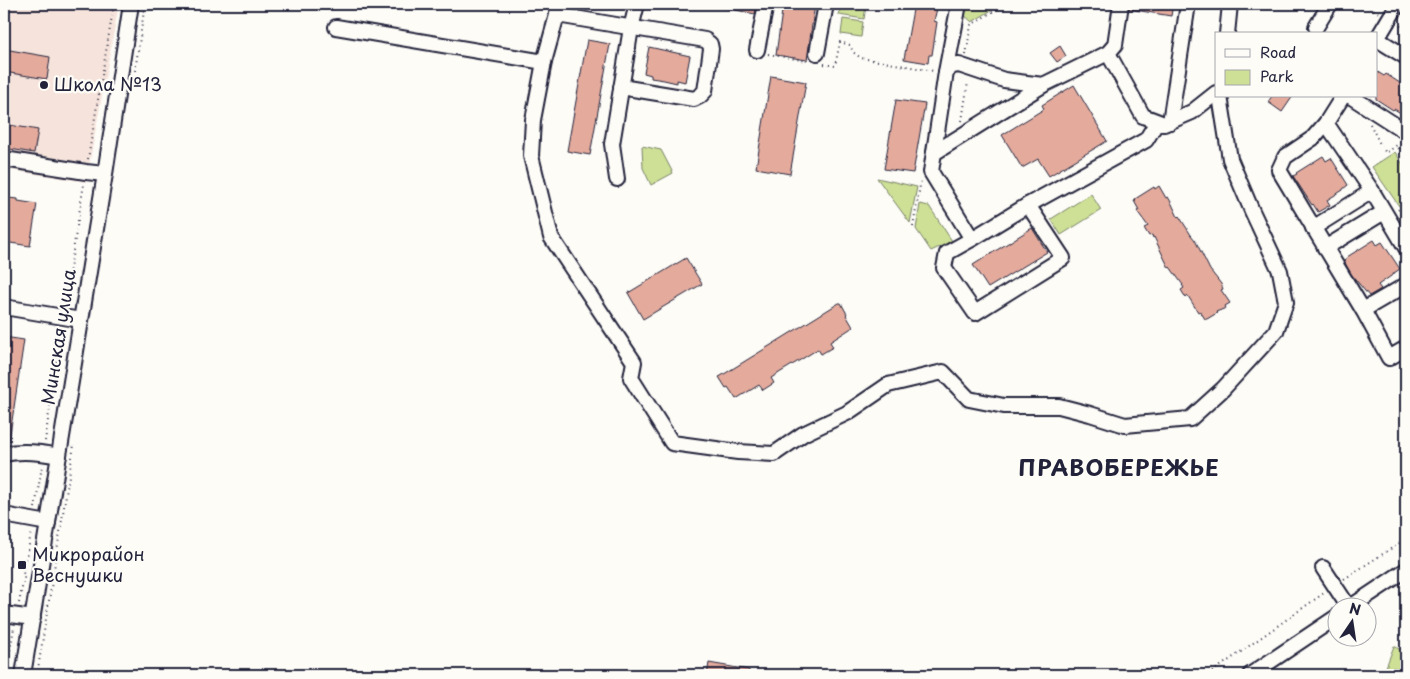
<svg xmlns="http://www.w3.org/2000/svg" width="1410" height="679" viewBox="0 0 1410 679" font-family="'Playpen Sans',sans-serif">
<style>
.built{fill:#f6e4dc}
.forest{fill:url(#forest-crowns);stroke:#788168}
.park{fill:#cde095;stroke:#788168}
.building{fill:#e4ab9d;stroke:#22223b}
.lines{fill:none;stroke-linecap:round;stroke-linejoin:round}
.minor-casing{stroke:#22223b;stroke-width:18}
.path{stroke:#22223b;stroke-width:2;stroke-dasharray:1 4;stroke-linecap:butt}
.minor{stroke:#fdfcf7;stroke-width:14}
.poi-dot{fill:#22223b;stroke:#fdfcf7;stroke-width:2}
.labels{text-anchor:middle;stroke-width:4.5;stroke-linejoin:round;paint-order:stroke}
.poi-label{font-size:18px;fill:#22223b;stroke:#fdfcf7;text-anchor:start}
.street-label{font-size:18px;fill:#22223b;stroke:#fdfcf7}
.district-label{font-size:22px;font-weight:bold;letter-spacing:1px;fill:#22223b;stroke:#fdfcf7}
</style>
<defs>
<pattern id="forest-crowns" width="20" height="18" patternUnits="userSpaceOnUse" patternTransform="scale(1.25)"><rect width="20" height="18" fill="#cde095"/><path d="M2 6a3 3 0 1 1 6 0M12 15a3 3 0 1 1 6 0" fill="none" stroke="#b0c081"/></pattern>
</defs>
<rect width="100%" height="100%" fill="#fdfcf7"/>
<filter id="ink" filterUnits="userSpaceOnUse"><feTurbulence type="fractalNoise" baseFrequency=".02" numOctaves="2"/><feDisplacementMap in="SourceGraphic" scale="10" xChannelSelector="R" yChannelSelector="G"/><feConvolveMatrix kernelMatrix="1 2 1 2 8 2 1 2 1" color-interpolation-filters="sRGB"/></filter>
<g filter="url(#ink)">
<!-- built -->
<polygon class="built" points="4,4 119,4 86,182 4,169"/>
<!-- forest -->
<polygon class="forest" points="1394,646 1406,653 1406,675 1383,675"/>
<!-- park -->
<g class="park">
<polygon points="841,4 855,4 866,6 864,19 839,15"/>
<polygon points="966,4 1002,4 972,22 963,14"/>
<polygon points="843,19 863,22 861,37 841,34"/>
<polygon points="642,146 661,150 673,173 651,185 643,168"/>
<polygon points="1395,152 1406,169 1406,201 1399,206 1372,167"/>
<polygon points="877,178 917,187 910,223"/>
<polygon points="1091,194 1101,210 1061,235 1051,219"/>
<polygon points="920,204 929,206 952,241 931,251 916,229"/>
</g>
<!-- building -->
<g class="building">
<polygon points="727,4 757,4 755,14 726,8"/>
<polygon points="783,4 815,4 807,60 776,55"/>
<polygon points="914,4 938,4 934,21 937,22 932,55 929,55 928,63 904,59"/>
<polygon points="1130,4 1173,4 1171,16 1129,9"/>
<polygon points="587,40 610,44 590,155 567,151"/>
<polygon points="1060,46 1066,56 1057,62 1050,53"/>
<polygon points="649,47 690,56 685,82 677,80 677,83 664,80 651,78 651,75 644,73"/>
<polygon points="4,49 50,57 47,79 4,72"/>
<polygon points="1376,71 1384,76 1386,74 1406,87 1406,116 1394,109 1393,110 1376,99"/>
<polygon points="771,76 806,82 790,174 756,168"/>
<polygon points="1074,85 1107,141 1049,176 1038,159 1022,168 1002,135 1044,109 1042,105"/>
<polygon points="1272,96 1293,96 1282,112 1268,102"/>
<polygon points="896,100 925,104 913,173 884,169"/>
<polygon points="4,124 38,130 34,153 4,148"/>
<polygon points="1323,156 1326,161 1331,158 1348,185 1343,189 1343,190 1327,200 1330,205 1318,212 1313,204 1312,205 1293,176 1297,174 1296,173"/>
<polygon points="1159,186 1166,198 1168,197 1171,202 1178,217 1179,216 1191,235 1195,240 1210,270 1221,284 1223,289 1221,290 1230,303 1225,306 1226,308 1216,312 1217,313 1207,319 1205,319 1200,311 1198,312 1188,296 1186,298 1181,290 1184,288 1182,285 1183,285 1170,267 1169,268 1154,237 1153,238 1152,235 1149,236 1144,228 1148,226 1137,211 1139,210 1134,201 1136,200 1135,199 1154,187 1155,189"/>
<polygon points="8,198 18,199 18,201 37,204 30,246 4,242 4,199 8,200"/>
<polygon points="1032,228 1047,252 988,288 973,265"/>
<polygon points="1374,240 1377,245 1382,242 1400,269 1394,273 1394,274 1378,285 1381,289 1369,296 1351,274 1344,261 1348,258 1347,257"/>
<polygon points="686,258 702,284 643,319 628,293"/>
<polygon points="839,303 841,303 847,314 846,315 853,327 830,342 833,347 821,354 818,349 771,378 774,383 763,390 759,385 736,399 728,387 726,388 719,377 721,376"/>
<polygon points="4,337 24,340 9,441 4,441"/>
<polygon points="709,663 749,670 749,675 707,675"/>
</g>
<g class="lines">
<!-- minor casing -->
<g class="minor-casing">
<g id="minor">
<polyline points="558,4 557,15 544,62 533,120 531,156 551,237 634,362 631,378 672,443 738,452 774,454 803,434 847,413 888,385 943,372 969,399 1004,406 1059,406 1090,414 1125,425 1190,419 1223,389 1276,331 1286,302 1280,271 1252,211 1230,159 1220,96"/>
<polyline points="959,4 946,72 952,66 959,65 1004,80 1043,85 1108,53 1115,45 1121,4"/>
<polyline points="557,15 705,40 710,44 711,49 705,91 700,96 694,99 621,87"/>
<polyline points="336,27 544,62"/>
<polyline points="1316,27 1330,4"/>
<polyline points="1227,34 1230,4"/>
<polyline points="1377,39 1398,4"/>
<polyline points="1376,41 1377,39 1406,57"/>
<polyline points="757,50 766,4"/>
<polyline points="817,53 826,4"/>
<polyline points="1108,53 1143,116 1164,124 1192,112 1216,93"/>
<polyline points="946,72 931,172 972,239 1028,205 1063,258 975,313 944,268 947,253 972,239"/>
<polyline points="1343,96 1326,123 1313,138 1285,157 1279,170 1363,310 1406,285"/>
<polyline points="1350,96 1406,132"/>
<polyline points="1170,122 1188,4"/>
<polyline points="1326,123 1372,191 1406,248"/>
<polyline points="934,153 1043,85"/>
<polyline points="4,159 86,172 105,174"/>
<polyline points="617,179 612,144 631,28 637,4"/>
<polyline points="1028,205 1146,140 1157,122"/>
<polyline points="1313,228 1372,191"/>
<polyline points="1325,248 1384,212"/>
<polyline points="4,307 81,320"/>
<polyline points="1363,310 1389,358 1406,348"/>
<path d="M4,454C22,450 40,452 59,456"/>
<polyline points="4,515 48,523"/>
<polyline points="1323,568 1348,606"/>
<polyline points="1352,606 1406,570"/>
<polyline points="4,614 33,618"/>
<polyline points="23,675 105,174 131,4"/>
<polyline points="1250,675 1338,616"/>
</g>
</g>
<!-- path -->
<g class="path">
<polyline points="1365,4 1379,13"/>
<polyline points="1400,26 1406,29"/>
<polyline points="768,54 807,61"/>
<polyline points="966,55 971,25 1005,4"/>
<polyline points="824,64 835,66 840,42 850,45 853,52 861,58 934,71"/>
<polyline points="135,71 145,4"/>
<polyline points="962,121 968,82"/>
<polyline points="1370,124 1380,144 1386,153 1397,145 1406,162"/>
<polyline points="88,159 114,4"/>
<polyline points="1398,210 1406,205"/>
<polyline points="913,227 921,180"/>
<polyline points="64,305 84,184"/>
<polyline points="45,441 61,329"/>
<polyline points="35,508 42,466"/>
<polyline points="1344,579 1406,539"/>
<polyline points="19,603 24,578 22,565 27,557 31,532"/>
<polyline points="6,675 14,627"/>
<polyline points="37,675 74,445"/>
<polyline points="1208,675 1324,593"/>
</g>
<!-- minor -->
<use href="#minor" class="minor"/>
</g>
</g>
<!-- markers -->
<g class="poi-dot">
<circle cx="44" cy="85" r="5"/>
<rect x="17" y="560" width="10" height="10" rx="2.5"/>
</g>
<g class="labels">
<!-- poi labels -->
<g class="poi-label">
<text x="54" y="91">Школа №13</text>
<text x="32" y="561">Микрорайон<tspan x="32" dy="21">Веснушки</tspan></text>
</g>
<!-- street labels -->
<g class="street-label">
<text transform="translate(59 337) rotate(-81)" y="6">Минская улица</text>
</g>
<!-- district labels -->
<g class="district-label">
<text x="1119" y="476">ПРАВОБЕРЕЖЬЕ</text>
</g>
</g>
<!-- margin -->
<rect width="1410" height="679" fill="none" stroke="#fdfcf7" stroke-width="20"/>
<rect x="10" y="10" width="1390" height="659" fill="none" stroke="#22223b" stroke-width="2" filter="url(#ink)"/>
<!-- legend -->
<rect x="1215" y="32" width="162" height="65" fill="#fdfcf7" stroke="#a5a5ac"/>
<rect x="1225" y="49" width="25" height="8" fill="#fdfcf7" stroke="#a5a5ac"/>
<text x="1260" y="58" font-size="15" fill="#22223b">Road</text>
<rect x="1225" y="70" width="25" height="15" fill="#cde095" stroke="#a5a5ac"/>
<text x="1260" y="82" font-size="15" fill="#22223b">Park</text>
<!-- north arrow -->
<g transform="translate(1352 622) rotate(13)"><circle r="24" fill="#fdfcf7" stroke="#a5a5ac"/>
<path d="M0-4L9 19L0 12L-9 19Z" fill="#22223b"/>
<text y="-8" font-size="14" font-weight="bold" text-anchor="middle" fill="#22223b">N</text>
</g>
</svg>
